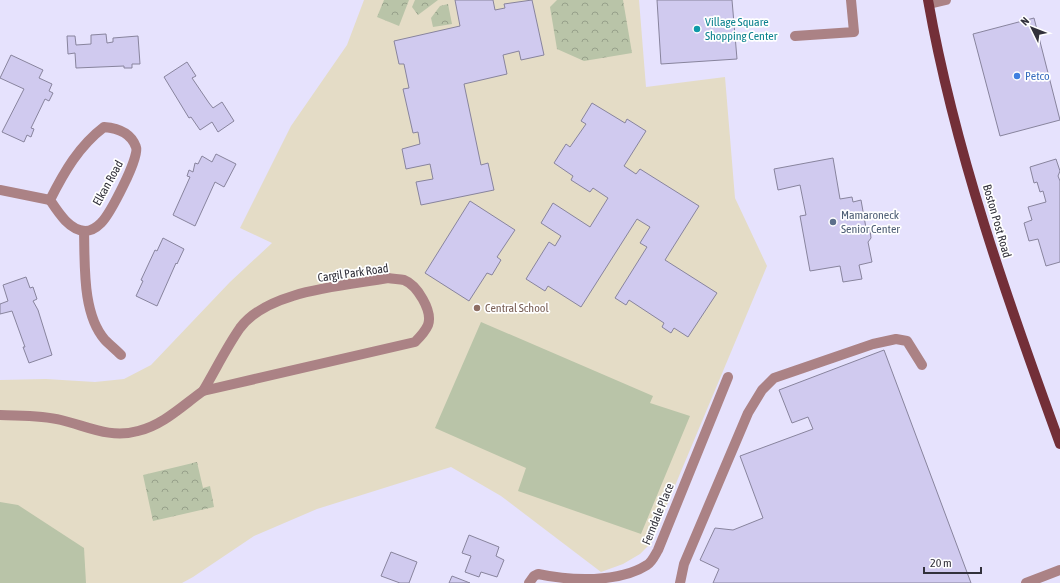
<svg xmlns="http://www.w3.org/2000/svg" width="1060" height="583" viewBox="0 0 1060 583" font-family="'Asap Condensed',sans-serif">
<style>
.education{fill:#e4dcc6}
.park{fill:url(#park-crowns)}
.pitch{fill:#b9c4a8}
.building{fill:#d0caef;stroke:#88849d}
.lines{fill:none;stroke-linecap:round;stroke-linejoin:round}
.minor{stroke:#ab8285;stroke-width:10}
.major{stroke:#732f38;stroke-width:10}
.culture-dot{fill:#0f9aa8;stroke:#fff;stroke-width:1.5}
.shop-dot{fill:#3f7fe0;stroke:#fff;stroke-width:1.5}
.service-dot{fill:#5c6f8a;stroke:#fff;stroke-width:1.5}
.education-dot{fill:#8d6e63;stroke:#fff;stroke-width:1.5}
.labels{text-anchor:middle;stroke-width:3.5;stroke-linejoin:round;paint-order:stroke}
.culture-label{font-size:12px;fill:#0d838f;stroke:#fff;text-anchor:start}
.shop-label{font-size:12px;fill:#366cbe;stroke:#fff;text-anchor:start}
.street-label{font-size:12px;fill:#32313b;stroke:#fff}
.service-label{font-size:12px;fill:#4e5e75;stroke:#fff;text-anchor:start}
.education-label{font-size:12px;fill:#785e54;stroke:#fff;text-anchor:start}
</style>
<defs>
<pattern id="park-crowns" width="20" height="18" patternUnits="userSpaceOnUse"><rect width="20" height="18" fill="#b9c4a8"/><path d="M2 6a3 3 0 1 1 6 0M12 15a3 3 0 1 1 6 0" fill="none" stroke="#97a08a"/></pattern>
</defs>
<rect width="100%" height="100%" fill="#e6e2fd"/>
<!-- education -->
<polygon class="education" points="364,0 639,0 646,87 725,77 735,198 767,266 651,543 640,554 623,564 601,572 501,496 451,467 317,509 254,536 193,577 182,583 0,583 0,380 46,379 95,382 124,379 151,365 230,282 272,243 240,228 291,126 347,45"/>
<!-- park -->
<g class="park">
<polygon points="384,0 409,0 399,26 377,17"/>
<polygon points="415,0 438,0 418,15 412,7"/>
<polygon points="557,0 623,0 632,53 584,61 557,49 550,7"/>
<polygon points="448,4 452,24 433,27 431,18 440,6"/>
<polygon points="197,462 203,488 210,486 214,507 153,521 143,475"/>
</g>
<!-- pitch -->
<g class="pitch">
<polygon points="481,322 653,396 650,403 690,416 641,534 518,491 526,468 435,428"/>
<polygon points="0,502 18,505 84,548 86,583 0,583"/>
</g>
<!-- building -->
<g class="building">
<polygon points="455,0 493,0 495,10 505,8 504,4 532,0 544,55 521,60 519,51 503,55 507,74 464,84 481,165 488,163 494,190 421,205 416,182 433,179 430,164 406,169 402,149 420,144 418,132 413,133 403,89 409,88 404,64 399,64 394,41 460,26"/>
<polygon points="657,0 732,0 737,59 661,64"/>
<polygon points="1034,18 1060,120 1000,136 973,34"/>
<polygon points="106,34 107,43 113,42 113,38 138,36 140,64 132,64 132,68 124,68 124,66 76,68 75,53 68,54 67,36 75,36 76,45 91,44 91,35"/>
<polygon points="11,55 43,70 39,78 52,84 49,91 53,93 49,101 45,99 31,128 34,129 31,137 27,135 24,142 2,132 24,89 0,78"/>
<polygon points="187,62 196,76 192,78 209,103 213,108 222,102 234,121 218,132 212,122 200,130 191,117 189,118 164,77"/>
<polygon points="592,103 625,123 627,119 646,131 624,166 636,174 640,169 699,206 665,260 717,293 688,337 674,328 671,333 662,327 664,323 629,300 626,305 615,298 647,247 640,243 650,227 637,219 581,307 548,286 545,291 526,279 549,242 555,246 561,236 541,223 553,203 590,227 608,198 593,188 590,192 571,180 573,176 554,163 566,144 570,147 586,124 581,121"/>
<polygon points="216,154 236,164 224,187 215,182 195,226 173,215 190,177 187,176 189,170 193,172 195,163 198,164 202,156 212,162"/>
<polygon points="833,158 840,199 852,197 853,202 861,200 866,228 870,229 871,238 868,242 872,262 859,265 862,279 843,282 840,266 810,271 800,216 806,215 800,185 778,190 774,169"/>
<polygon points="1056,159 1060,171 1058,176 1060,181 1060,262 1046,266 1038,239 1029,241 1024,223 1032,220 1028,207 1046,202 1043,191 1040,192 1037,182 1034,183 1030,167"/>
<polygon points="470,201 515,230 497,257 501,260 492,275 487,273 469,301 425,273"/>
<polygon points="163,238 184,249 177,264 176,263 157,306 136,296 143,281 141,280 155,250 157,251"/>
<polygon points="26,277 30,288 33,287 37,299 33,301 38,310 52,355 29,363 23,347 25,347 12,311 0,314 0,304 8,301 3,285"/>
<polygon points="884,350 971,583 713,583 719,569 700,560 715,528 733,530 763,518 740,456 813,429 808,417 792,423 779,390"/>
<polygon points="469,535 499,547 496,556 504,560 497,577 481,572 479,577 465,572 471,556 462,553"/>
<polygon points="391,552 417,562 409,583 400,583 381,576"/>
<polygon points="452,576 470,583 449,583"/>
</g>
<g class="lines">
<!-- minor -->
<g class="minor">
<polyline points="929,4 946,0"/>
<polyline points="795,36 854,32 851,0"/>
<path d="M104,127C117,128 131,133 136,147C140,157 110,214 101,223C97,227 91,231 85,231C69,230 58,212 50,200C64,172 79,146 104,127Z"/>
<polyline points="0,190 50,200"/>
<path d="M84,231C85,264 82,314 105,340C110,345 116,350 121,355"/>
<path d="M388,278C393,279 399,279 404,280C417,285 433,311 428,325C425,332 420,337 415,342L203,391C215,371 226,348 240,328C268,290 344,286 388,278Z"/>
<path d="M0,415C20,416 41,415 61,420C87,426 110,439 138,431C163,425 182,406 203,391"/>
<path d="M529,583L534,576L538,574C571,581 619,583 647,565C652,562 655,555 658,550L728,377"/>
<polyline points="680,583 684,564 748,413 762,390 774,378 873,344 896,339 907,341 922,365"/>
<polyline points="1026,583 1060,570"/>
</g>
<!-- major -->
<path class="major" d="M928,0C955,152 1007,299 1060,444"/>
</g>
<!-- markers -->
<circle class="culture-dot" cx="697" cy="29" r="4"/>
<circle class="shop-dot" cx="1017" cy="76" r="4"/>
<circle class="service-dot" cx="833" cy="222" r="4"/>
<circle class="education-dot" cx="477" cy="308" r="4"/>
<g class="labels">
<!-- culture labels -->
<g class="culture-label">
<text x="705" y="26">Village Square<tspan x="705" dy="14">Shopping Center</tspan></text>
</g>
<!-- shop labels -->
<g class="shop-label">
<text x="1025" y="80">Petco</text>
</g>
<!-- street labels -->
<g class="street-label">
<text transform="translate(108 183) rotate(-61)" y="4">Elkan Road</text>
<text transform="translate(997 221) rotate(74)" y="4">Boston Post Road</text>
<text transform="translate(353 273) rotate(-8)" y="4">Cargil Park Road</text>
<text transform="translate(658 514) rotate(-68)" y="4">Ferndale Place</text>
</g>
<!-- service labels -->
<g class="service-label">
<text x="841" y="219">Mamaroneck<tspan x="841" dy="14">Senior Center</tspan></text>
</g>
<!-- education labels -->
<g class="education-label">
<text x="485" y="312">Central School</text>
</g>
</g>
<!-- north arrow -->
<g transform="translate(1032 28) rotate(313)" stroke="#ffffff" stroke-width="3" paint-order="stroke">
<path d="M0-3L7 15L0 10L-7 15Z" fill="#32313b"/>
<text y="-6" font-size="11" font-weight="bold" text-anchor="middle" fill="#32313b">N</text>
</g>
<!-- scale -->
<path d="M924 567v6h57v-6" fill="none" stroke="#32313b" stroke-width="2"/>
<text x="930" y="567" font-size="12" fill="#32313b" stroke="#ffffff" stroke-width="3" paint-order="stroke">20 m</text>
</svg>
